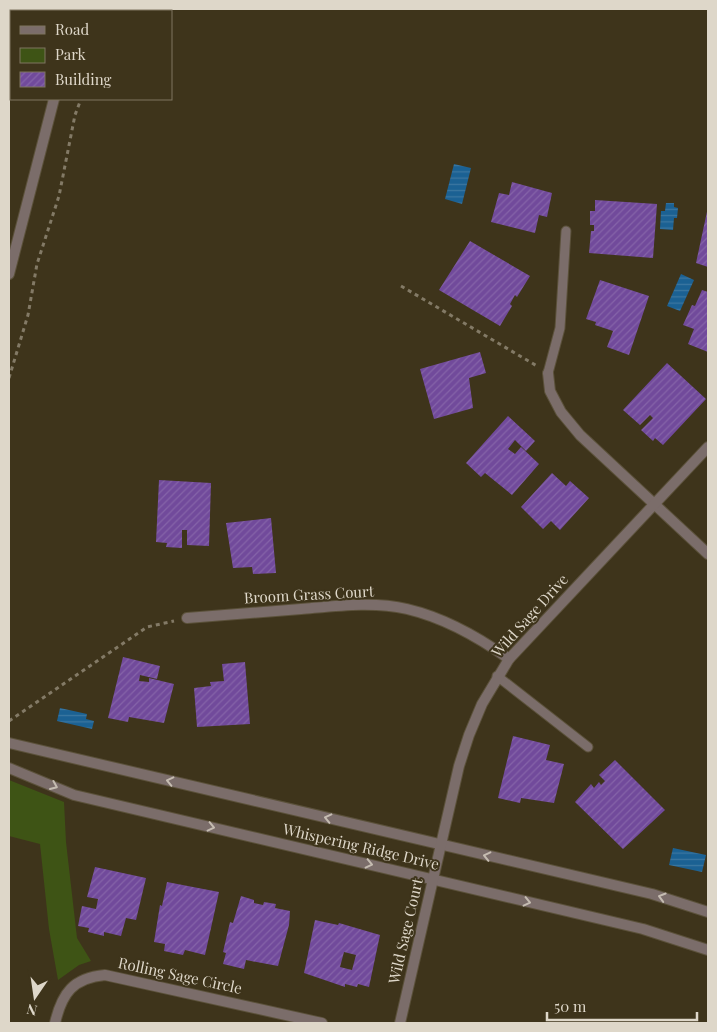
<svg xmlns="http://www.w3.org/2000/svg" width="717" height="1032" viewBox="0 0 717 1032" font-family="'Playfair Display',serif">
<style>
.park{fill:#3e5415}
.water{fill:url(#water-rules)}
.building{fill:url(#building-hatch);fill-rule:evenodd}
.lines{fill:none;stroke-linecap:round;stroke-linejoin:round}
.lane-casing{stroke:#5b513a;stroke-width:11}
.street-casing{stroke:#5b513a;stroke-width:12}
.path{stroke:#837a66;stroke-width:3;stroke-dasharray:4 4;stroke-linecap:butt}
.lane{stroke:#7b6d6a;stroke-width:9}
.street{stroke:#7b6d6a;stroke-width:10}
.oneway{stroke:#c5bcb1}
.labels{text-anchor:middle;stroke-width:4;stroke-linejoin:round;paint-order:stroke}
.street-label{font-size:15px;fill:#ded7c9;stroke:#3e341b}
</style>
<defs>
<pattern id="water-rules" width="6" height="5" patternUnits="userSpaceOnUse" patternTransform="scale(1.25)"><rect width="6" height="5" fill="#1b6193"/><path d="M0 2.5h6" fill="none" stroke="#3c77a1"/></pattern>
<pattern id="building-hatch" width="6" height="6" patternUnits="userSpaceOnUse" patternTransform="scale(1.25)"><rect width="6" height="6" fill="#714a9b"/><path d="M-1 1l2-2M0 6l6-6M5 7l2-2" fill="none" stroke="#8563a8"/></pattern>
</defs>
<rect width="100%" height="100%" fill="#3e341b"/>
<!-- park -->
<polygon class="park" points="9,780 64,802 66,842 77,938 91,961 79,965 58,980 49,929 40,844 9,836"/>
<!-- water -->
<g class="water">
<polygon points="454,164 471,168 462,204 445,199"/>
<polygon points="666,203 674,203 674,207 678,208 677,218 674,218 673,230 660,229 661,211 665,211"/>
<polygon points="681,274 694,280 680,311 667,306"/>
<polygon points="60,708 87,714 86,719 94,721 92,729 57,721"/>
<polygon points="673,848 706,855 702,872 669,865"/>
</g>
<!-- building -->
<g class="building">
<polygon points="512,182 552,193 547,217 539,215 535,233 491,222 499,193 509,195"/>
<polygon points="595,200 657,204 653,258 589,253 591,231 594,231 594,225 590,225 590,211 595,211"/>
<polygon points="708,207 708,267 696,263"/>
<polygon points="470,241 530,276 517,297 515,295 510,304 512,306 500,326 439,290"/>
<polygon points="600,280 649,296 629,355 607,347 613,331 595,325 596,322 586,319"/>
<polygon points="702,290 708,292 708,352 688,344 694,329 683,325 692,305 695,306"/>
<polygon points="480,352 486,373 469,378 473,408 434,419 420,369"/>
<polygon points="667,363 706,399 663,445 655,438 653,441 641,430 653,418 650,415 640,425 623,410"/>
<polygon points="508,416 535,441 526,451 515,440 508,449 515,454 521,447 539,464 512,495 485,473 481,477 466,463"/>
<polygon points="552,473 566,486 570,481 589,498 560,530 551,521 543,529 521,507"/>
<polygon points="159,480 211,483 209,546 187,545 187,530 182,530 182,548 166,547 167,543 156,542"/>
<polygon points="271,518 276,573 253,574 252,567 233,568 226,523"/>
<polygon points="123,657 160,666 157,679 140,675 139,681 149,682 149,678 174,684 164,723 129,717 128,722 108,718"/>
<polygon points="245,662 250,724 197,727 194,688 211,686 210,682 224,681 222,664"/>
<polygon points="513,736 550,745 546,760 564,764 554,803 521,798 520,803 498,798"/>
<polygon points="615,760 665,810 623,849 575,802 591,784 594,788 599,782 601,785 605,781 599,775"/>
<polygon points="95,867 146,878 136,920 126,918 121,936 104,932 104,936 88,932 89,928 78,926 82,906 96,909 98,899 87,897"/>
<polygon points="167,882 219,892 205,955 185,950 183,955 164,951 165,944 154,942 160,905 162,906"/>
<polygon points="241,896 254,900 254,903 263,905 264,902 276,904 275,908 290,911 289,925 278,966 246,960 244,969 223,964 226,953 223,952 230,922 233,923"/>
<path d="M315,920L338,925L339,923L380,935L369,987L358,984L357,987L345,984V987L304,973ZM344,952L356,955L352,970L340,967Z"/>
</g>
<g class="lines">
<!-- lane casing -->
<g class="lane-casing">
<g id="lane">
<polyline points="548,373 560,328 566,231"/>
<polyline points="497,676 588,747"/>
</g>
</g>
<!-- street casing -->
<g class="street-casing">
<g id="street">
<polyline points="76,11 77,9"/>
<polyline points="9,274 54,99"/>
<polyline points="548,373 550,391 561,412 580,435 708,554"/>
<path d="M187,618C225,615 263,612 301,609C336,606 373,601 407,609C445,618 477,636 509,659"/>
<polyline points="9,743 652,894 708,912"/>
<polyline points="9,768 74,795 643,929 708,950"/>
<path d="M55,1023C62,993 73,978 105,975L322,1023"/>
<polyline points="400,1023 459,766 469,735 482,704 509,659 708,447"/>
</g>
</g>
<!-- path -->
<g class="path">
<polyline points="105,11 105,9"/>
<polyline points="401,286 537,366"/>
<polyline points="9,378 28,315 37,264 59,196 75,115 81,99"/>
<polyline points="9,721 147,627 174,621"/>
</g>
<!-- lane -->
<use href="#lane" class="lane"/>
<!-- street -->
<use href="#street" class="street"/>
</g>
<!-- one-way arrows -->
<defs><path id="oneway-chevron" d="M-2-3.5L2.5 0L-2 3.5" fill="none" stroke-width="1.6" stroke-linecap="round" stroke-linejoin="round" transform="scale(1.25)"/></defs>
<g class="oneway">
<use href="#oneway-chevron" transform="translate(170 781) rotate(-167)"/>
<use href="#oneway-chevron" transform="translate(54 786) rotate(23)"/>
<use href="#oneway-chevron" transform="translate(328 818) rotate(-167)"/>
<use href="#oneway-chevron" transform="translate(211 827) rotate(13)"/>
<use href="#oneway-chevron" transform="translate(487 856) rotate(-167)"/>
<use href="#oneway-chevron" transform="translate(369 864) rotate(13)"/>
<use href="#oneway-chevron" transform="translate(662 897) rotate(-164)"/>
<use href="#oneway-chevron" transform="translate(527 902) rotate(13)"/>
</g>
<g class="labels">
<!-- street labels -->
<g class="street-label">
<text transform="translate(309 595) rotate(-3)" y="5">Broom Grass Court</text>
<text transform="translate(530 616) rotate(-48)" y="5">Wild Sage Drive</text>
<text transform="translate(361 847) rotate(13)" y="5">Whispering Ridge Drive</text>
<text transform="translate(406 931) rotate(-77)" y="5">Wild Sage Court</text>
<text transform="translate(180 976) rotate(12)" y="5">Rolling Sage Circle</text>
</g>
</g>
<!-- border -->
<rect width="717" height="1032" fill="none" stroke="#ded7c9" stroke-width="20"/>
<!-- legend -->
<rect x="10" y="10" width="162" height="90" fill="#3e341b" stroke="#7e7561"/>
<rect x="20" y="26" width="25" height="8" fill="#7b6d6a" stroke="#7e7561"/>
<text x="55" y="35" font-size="15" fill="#ded7c9">Road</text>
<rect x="20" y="48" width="25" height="15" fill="#3e5415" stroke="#7e7561"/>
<text x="55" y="60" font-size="15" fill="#ded7c9">Park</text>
<rect x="20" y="72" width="25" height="15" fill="url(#building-hatch)" stroke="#7e7561"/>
<text x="55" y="85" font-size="15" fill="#ded7c9">Building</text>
<!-- north arrow -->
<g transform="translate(35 997) rotate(193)" stroke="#3e341b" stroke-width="4" paint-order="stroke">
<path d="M0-4L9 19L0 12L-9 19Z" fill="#ded7c9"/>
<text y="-8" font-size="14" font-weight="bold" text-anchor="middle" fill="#ded7c9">N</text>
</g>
<!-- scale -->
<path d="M547 1012v8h150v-8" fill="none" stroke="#ded7c9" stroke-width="2.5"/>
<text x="554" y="1012" font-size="15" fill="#ded7c9" stroke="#3e341b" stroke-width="4" paint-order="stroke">50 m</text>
</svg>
